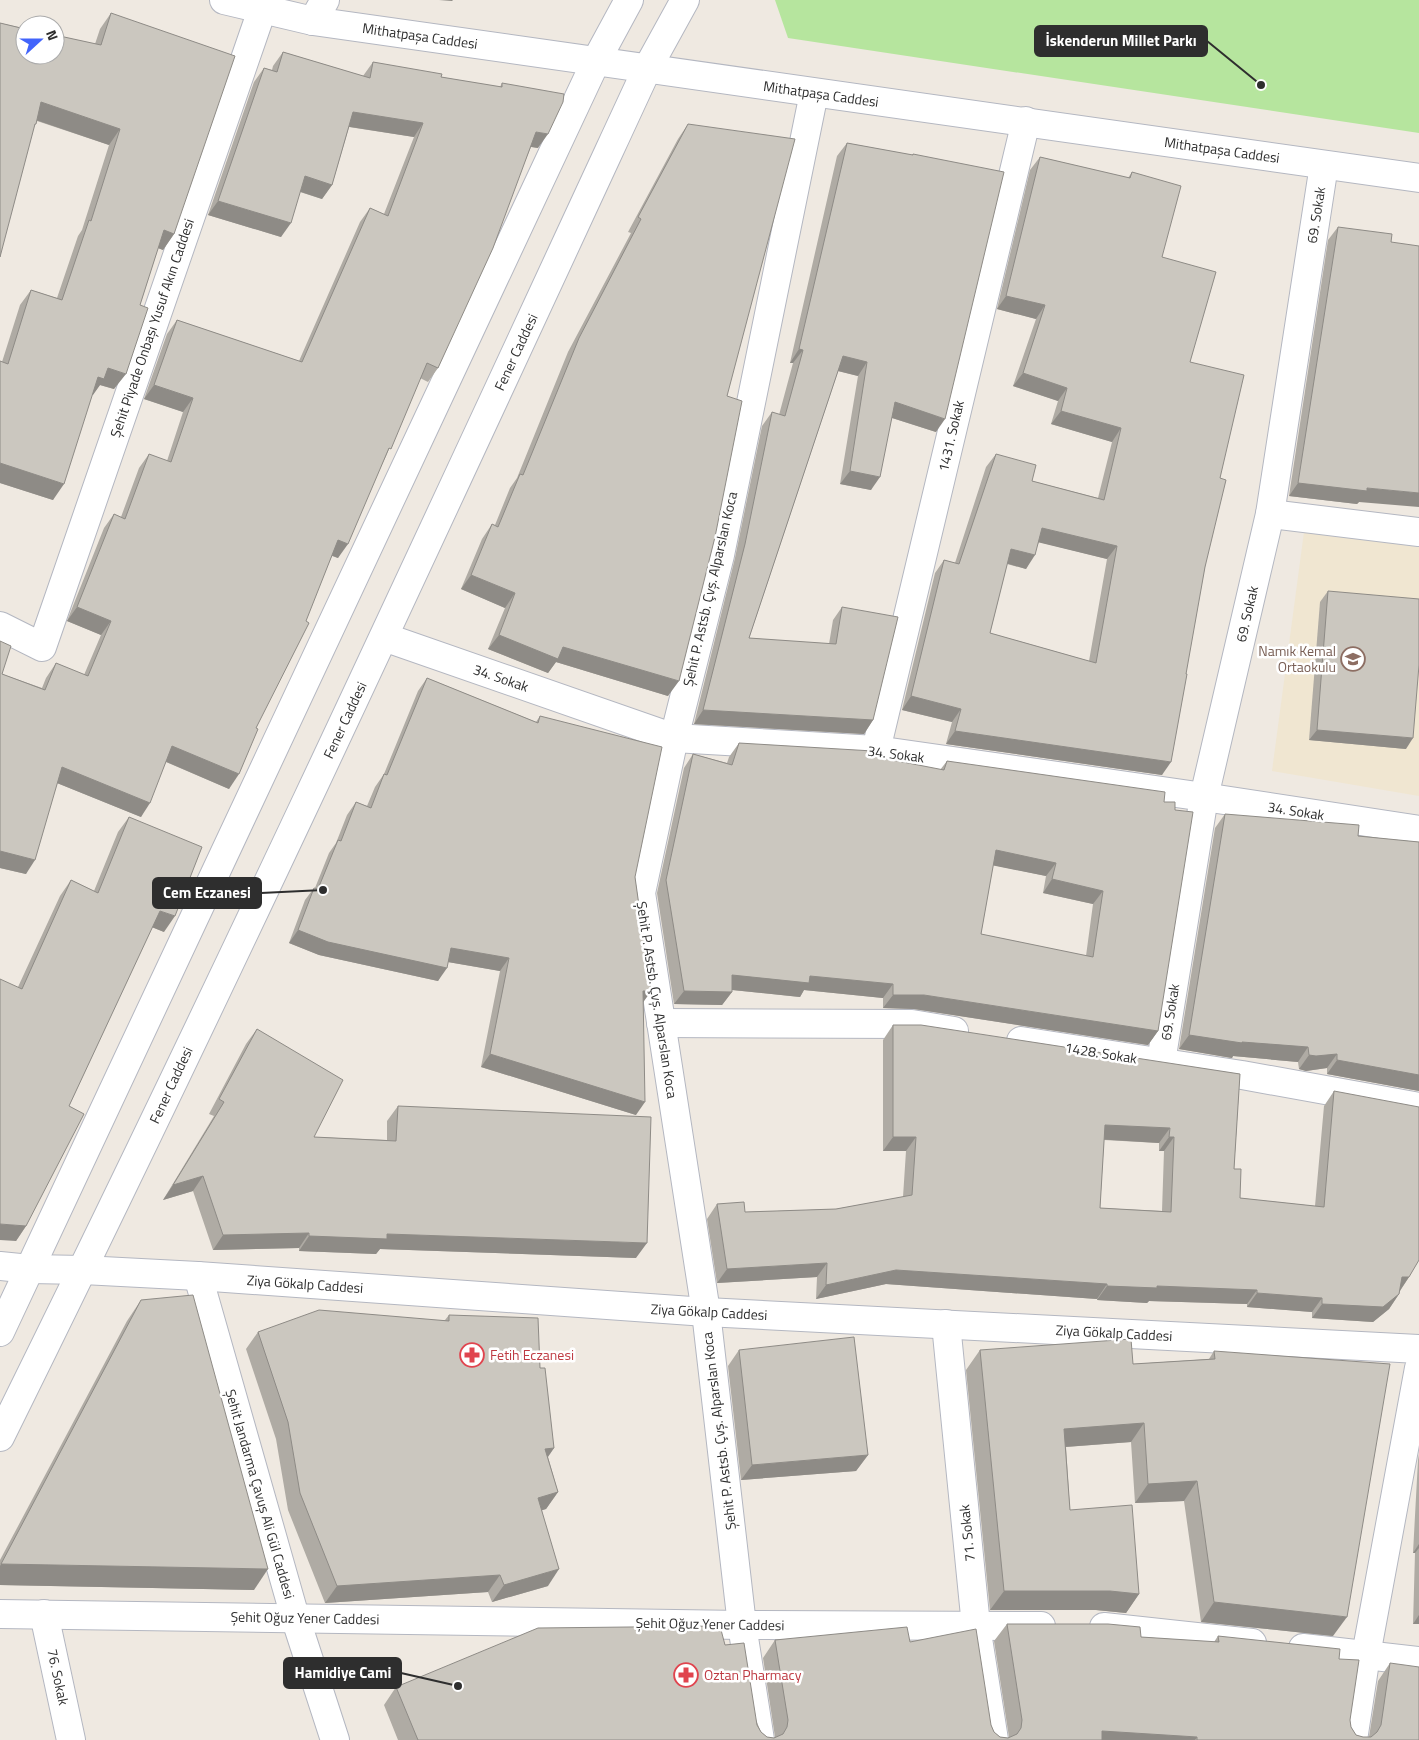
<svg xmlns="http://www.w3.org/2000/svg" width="1419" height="1740" viewBox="0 0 1419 1740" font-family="'Titillium Web',sans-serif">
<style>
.education{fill:#f0e6d1}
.green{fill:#b6e59e}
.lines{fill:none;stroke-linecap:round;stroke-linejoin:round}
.street-casing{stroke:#b4b7c1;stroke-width:30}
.secondary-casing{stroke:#b4b7c1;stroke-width:30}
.street{stroke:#fff;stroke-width:28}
.secondary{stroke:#fff;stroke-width:28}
.wall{fill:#afaba4;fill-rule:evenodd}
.shaded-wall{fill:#8e8b86}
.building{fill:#cbc7bf;stroke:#8e8b86;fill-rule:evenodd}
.labels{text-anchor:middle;stroke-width:5;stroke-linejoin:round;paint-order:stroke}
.street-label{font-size:14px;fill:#2e2e2e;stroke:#fff}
.education-label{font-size:14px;fill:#785e54;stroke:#fff;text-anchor:end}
.health-label{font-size:14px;fill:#be3a42;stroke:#fff;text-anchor:start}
.leader{fill:none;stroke:#2e2e2e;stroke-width:2}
.callout-dot{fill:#2e2e2e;stroke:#fff;stroke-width:2}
.callout{fill:#2e2e2e;stroke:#2e2e2e;stroke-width:2}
.callout-label{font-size:15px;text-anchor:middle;font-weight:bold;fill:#fff}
</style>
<rect width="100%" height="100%" fill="#efe9e1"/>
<!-- education -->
<polygon class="education" points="1304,532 1419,547 1419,796 1272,771"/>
<!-- green -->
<polygon class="green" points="775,0 1419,0 1419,133 788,38"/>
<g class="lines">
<!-- street casing -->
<g class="street-casing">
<g id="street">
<polyline points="313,21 325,0"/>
<polyline points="1270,514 1419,532"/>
<polyline points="0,626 42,647 262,10"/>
<polyline points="384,637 674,738 876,750 1204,797 1419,830"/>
<polyline points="876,750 1026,121"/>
<polyline points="661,1023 912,1024 954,1031"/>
<polyline points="1021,1041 1242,1075 1419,1107"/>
<polyline points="1161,1062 1204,797 1270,514 1324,165"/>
<polyline points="83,1270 198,1276 706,1312 1419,1349"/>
<polyline points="198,1276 295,1617 335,1740"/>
<polyline points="946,1324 976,1626 994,1740"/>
<polyline points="0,1614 742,1625 1041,1626"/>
<polyline points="44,1614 71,1740"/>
<polyline points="1104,1627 1252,1643"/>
<polyline points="1303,1648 1419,1661"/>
<polyline points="760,1740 742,1625 706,1312 641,893 674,738 720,555 814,93"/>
<polyline points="1353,1740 1366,1655 1419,1368"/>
</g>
</g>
<!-- secondary casing -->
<g class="secondary-casing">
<g id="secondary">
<polyline points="224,0 313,21 1419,178"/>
<polyline points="0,1266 30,1269 83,1270"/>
<polyline points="0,1332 596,61 629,0"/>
<path d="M0,1437C224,985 435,527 647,69L685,0"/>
</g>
</g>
<!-- street -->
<use href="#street" class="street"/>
<!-- secondary -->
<use href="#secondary" class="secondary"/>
</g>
<!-- wall -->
<g class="wall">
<polygon points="111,13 174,234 163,250 158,248 140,305 114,389 100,385 92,395 53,500 0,483 0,361 2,362 20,305 31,290 57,298 78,236 82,230 109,145 37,121 34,127 0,23 95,44 100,29"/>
<polygon points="283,52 363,76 373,62 441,77 500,87 502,83 538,148 531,147 438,368 428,382 420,378 386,456 338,558 332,556 256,728 229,789 166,762 141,817 57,783 26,874 0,868 0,641 2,674 42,688 46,678 56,663 84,675 101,635 67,621 104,528 114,514 121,517 139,468 149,454 167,461 183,412 144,399 167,334 177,320 299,361 360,222 370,208 384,214 414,137 349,127 332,185 322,199 300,192 281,237 208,215 254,82 264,68 272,70 273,66"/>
<polygon points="688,124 727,396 668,696 556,662 548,673 488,649 505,608 461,589 482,539 492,524 495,525 510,488 517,478 568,352 631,233 628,232 678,139"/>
<polygon points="847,143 912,155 913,154 936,432 892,418 871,490 840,484 858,376 838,371 749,638 829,644 833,620 842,607 873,720 864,734 694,724 735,558 762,426 772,412 779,415 793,363 790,363 837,156"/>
<path d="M1040,157L1128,178L1132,172L1162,257L1220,478L1205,567L1162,775L946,744L952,722L902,710L935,573L944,560L955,563L986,467L996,454L1032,481L1098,498L1112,442L1051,424L1058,401L1013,386L1036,319L997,309L1030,170ZM1039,542L1107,559L1089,661L990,633L1007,564L1026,569Z"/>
<polygon points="1338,227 1359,502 1357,504 1289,496 1328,240"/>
<polygon points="1328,591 1406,749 1309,740 1320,602"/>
<polygon points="427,678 536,722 540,716 635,877 651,991 643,1002 636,1115 481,1067 500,971 448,962 438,981 319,955 289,943 305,900 314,888 315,888 329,853 336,843 347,815 356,802 367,806 375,787 384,774 418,691"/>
<path d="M739,743L872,756L940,770L947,761L1164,802L1158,1031L1148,1045L914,1009L883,1008V998L804,990L800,997L732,990V992L722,1005L674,1004L657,893L684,768L693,754L727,763L729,757ZM993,865L1046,876L1043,893L1093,904L1086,956L981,934Z"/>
<polygon points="1225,814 1358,836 1419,842 1419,1091 1327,1074 1327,1068 1306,1071 1299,1069 1298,1062 1233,1056 1232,1058 1179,1049 1215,828"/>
<polygon points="129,817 164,932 152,927 69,1106 26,1226 16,1241 18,987 60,896 71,880 94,891 118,832"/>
<path d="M893,1025L1240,1074L1234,1169L1240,1198L1315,1206L1324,1106L1334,1091L1409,1277L1400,1291L1399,1294L1389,1309L1373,1322L1312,1318V1312L1247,1307V1304L1149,1301L1147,1303L1097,1300V1299L886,1284L816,1299L817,1277L717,1283L707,1219L717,1204L745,1212L836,1209L903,1197L906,1151H883V1040ZM1104,1140L1159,1143V1151H1164L1162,1211L1100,1208Z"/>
<polygon points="257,1029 314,1137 387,1140 387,1121 398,1106 636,1258 380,1249 376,1254 299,1251 299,1248 213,1250 193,1191 163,1200 214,1116 209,1114 246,1044"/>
<polygon points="141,1300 254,1590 0,1585 0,1560 127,1321"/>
<polygon points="449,1315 540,1368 554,1448 548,1457 558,1492 546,1509 542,1510 548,1586 492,1602 488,1592 325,1603 288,1510 276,1439 246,1349 258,1332 445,1320"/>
<polygon points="739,1350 868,1455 856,1471 741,1480 728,1366"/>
<polygon points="980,1350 1133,1364 1209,1359 1214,1351 1333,1636 1201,1622 1184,1501 1135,1503 1131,1442 1066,1447 1070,1510 1139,1594 1126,1613 1096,1610 990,1610 966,1370"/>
<polygon points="1419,1454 1419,1624 1413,1624 1415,1553 1413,1553 1418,1460"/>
<polygon points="1007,1624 1141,1637 1214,1642 1218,1636 1339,1659 1351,1727 1356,1735 1363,1737 1369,1737 1378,1681 1390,1663 1419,1740 398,1740 384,1705 396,1687 725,1645 761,1732 767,1737 774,1738 775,1737 763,1658 775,1640 910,1642 991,1725 994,1732 1000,1737 1008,1738 1009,1737 994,1641"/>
</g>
<!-- shaded-wall -->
<g class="shaded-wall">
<polygon points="439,0 453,0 452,1"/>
<polygon points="41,102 120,129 109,145 30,118"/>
<polygon points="353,112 423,123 414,137 344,126"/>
<polygon points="536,132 548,134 538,148 526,146"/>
<polygon points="305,176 332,185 322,199 295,190"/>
<polygon points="218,201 291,223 281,237 208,215"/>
<polygon points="164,230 174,234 163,250 153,246"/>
<polygon points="1006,296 1045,305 1036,319 997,309"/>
<polygon points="799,349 803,350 793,363 790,363"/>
<polygon points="843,356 867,362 858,376 834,370"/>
<polygon points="108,368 126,374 114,389 100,385 93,395 87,393 98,377"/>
<polygon points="1023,373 1067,388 1058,401 1013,386"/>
<polygon points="154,385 193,398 183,412 144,399"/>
<polygon points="895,402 945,419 936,432 886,416"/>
<polygon points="1061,411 1121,428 1112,442 1051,424"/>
<polygon points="0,463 64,484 53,500 0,483"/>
<polygon points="850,471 880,477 871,490 840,484"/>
<polygon points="1298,483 1367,488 1419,493 1419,507 1359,502 1357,504 1289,496"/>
<polygon points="1042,528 1117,546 1107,559 1033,541"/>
<polygon points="338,540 348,544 338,558 328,554"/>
<polygon points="1011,549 1035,555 1026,569 1002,562"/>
<polygon points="471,575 515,593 505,608 461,589"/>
<polygon points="77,607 111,621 101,635 67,621"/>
<polygon points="499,635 563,647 679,681 668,696 556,662 548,673 488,649"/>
<polygon points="911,696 961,709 952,722 902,710"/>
<polygon points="703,710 873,720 864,734 694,724"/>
<polygon points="1317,730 1413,738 1406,749 1309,740"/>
<polygon points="955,731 1171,762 1162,775 946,744"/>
<polygon points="172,746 239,774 229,789 162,760"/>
<polygon points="62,767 150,803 141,817 52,781"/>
<polygon points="996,850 1056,863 1046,876 986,864"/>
<polygon points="0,851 35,860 26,874 0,868"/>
<polygon points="1052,879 1103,891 1093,904 1043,893"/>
<polygon points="160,911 175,916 164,932 149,926"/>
<polygon points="298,930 447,968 438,981 319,955 289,943"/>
<polygon points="451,948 509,958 500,971 442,961"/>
<polygon points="732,975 810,976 893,984 883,998 804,990 800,997 723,989"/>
<polygon points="643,991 651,991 642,1004"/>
<polygon points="684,991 732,992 722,1005 674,1004"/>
<polygon points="893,995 924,995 1158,1031 1148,1045 914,1009 883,1008"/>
<polygon points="1189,1035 1308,1047 1298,1062 1233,1056 1232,1058 1179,1049"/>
<polygon points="490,1054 645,1102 636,1115 481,1067"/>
<polygon points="1337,1054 1327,1068 1306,1071 1299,1069 1309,1055"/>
<polygon points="1337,1060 1419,1075 1419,1091 1327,1074"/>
<polygon points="1105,1125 1170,1128 1159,1143 1095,1139"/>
<polygon points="893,1137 916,1137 906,1151 883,1151"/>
<polygon points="1169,1137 1174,1137 1164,1151 1159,1151"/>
<polygon points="203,1176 193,1191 163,1200 173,1185"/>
<polygon points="0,1224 26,1226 16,1241 0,1240"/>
<polygon points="309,1233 299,1248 213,1250 223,1235"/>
<polygon points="387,1234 647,1243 636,1258 380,1249 376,1254 299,1251 309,1236"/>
<polygon points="827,1263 817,1277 717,1283 727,1269"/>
<polygon points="896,1270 1107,1284 1097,1299 886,1284 816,1299 826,1285"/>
<polygon points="1402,1277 1409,1277 1399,1292"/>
<polygon points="1107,1286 1157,1286 1257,1290 1247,1304 1149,1301 1147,1303 1097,1300"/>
<polygon points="1257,1293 1322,1298 1312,1312 1247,1307"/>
<polygon points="1399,1294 1389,1309 1373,1322 1312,1318 1322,1304"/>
<polygon points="1144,1423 1131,1442 1051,1448 1064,1429"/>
<polygon points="554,1448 542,1465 545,1449"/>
<polygon points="868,1455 856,1471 741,1480 752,1465"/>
<polygon points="1197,1481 1184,1501 1135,1503 1148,1484"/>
<polygon points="558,1492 546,1509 526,1515 538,1498"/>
<polygon points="1419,1544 1419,1548 1415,1553 1413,1553"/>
<polygon points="1,1564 268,1569 254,1590 0,1585 0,1566"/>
<polygon points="559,1569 548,1586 492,1602 504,1585"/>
<polygon points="500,1575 488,1592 325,1603 337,1586"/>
<polygon points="1004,1591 1110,1591 1139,1594 1126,1613 1096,1610 990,1610"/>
<polygon points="1214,1602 1347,1617 1333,1636 1201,1622"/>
<polygon points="1419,1615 1419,1624 1413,1624"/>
<polygon points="1102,1731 1197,1737 1195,1740 1095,1740"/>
</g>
<!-- building -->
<g class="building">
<polygon points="111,13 235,56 174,234 164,230 140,305 148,308 126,374 108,368 104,379 98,377 64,484 0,463 0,361 8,364 31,290 62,300 89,220 91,221 120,129 41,102 36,124 35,124 0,257 0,23 25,29 25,55 55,55 55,35 101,45"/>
<polygon points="283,52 370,78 373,62 442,74 441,77 502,87 502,83 564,94 563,102 548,134 536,132 493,248 438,368 427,363 391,449 389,448 348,544 338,540 306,621 309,623 256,728 258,729 239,774 172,746 150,803 62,767 35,860 0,851 0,641 11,646 2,674 45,690 56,663 88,676 111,621 77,607 114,514 125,519 149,454 171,462 193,398 154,385 177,320 302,362 370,208 388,216 423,123 353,112 332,185 305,176 291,223 218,201 264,68 277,72"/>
<polygon points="688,124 795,139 727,396 742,401 715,537 679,681 563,647 558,659 499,635 515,593 471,575 492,524 498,527 520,474 523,475 579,338 641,219 638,217"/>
<polygon points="847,143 913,155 913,154 1004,172 945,419 895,402 880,477 850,471 867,362 843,356 749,638 836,644 842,607 898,617 873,720 703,710 745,544 772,412 785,416 803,350 799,349"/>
<path d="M1040,157L1130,178L1132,172L1181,186L1162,257L1216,272L1190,362L1244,375L1220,478L1226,480L1205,567L1186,674H1187L1171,762L955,731L961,709L911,696L944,560L959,564L996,454L1036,465L1032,481L1104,500L1121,428L1061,411L1067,388L1023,373L1045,305L1006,296ZM1042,528L1117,546L1096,663L990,633L1011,549L1035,555Z"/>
<polygon points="1338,227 1392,234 1391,242 1419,246 1419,493 1367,488 1367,491 1298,483"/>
<polygon points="1328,591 1419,599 1419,665 1413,738 1317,730"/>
<polygon points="427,678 538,723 540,716 662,747 635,877 651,991 643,991 645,1102 490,1054 509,958 451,948 447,968 328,942 298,930 314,888 318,889 338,840 341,841 356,802 371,808 384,774 387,775"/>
<path d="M739,743L873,751L872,756L944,770L947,761L1165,792L1164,802H1175V810L1193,812L1158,1031L924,995H893V984L810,976L809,983L732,975V992L684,991L666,880L693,754L732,765ZM996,850L1056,863L1052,879L1103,891L1093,957L981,934Z"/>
<polygon points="1225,814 1359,825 1358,836 1419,842 1419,1075 1337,1060 1337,1054 1316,1056 1309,1055 1308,1047 1242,1042 1242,1043 1189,1035"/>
<polygon points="129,817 202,847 175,916 160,911 69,1106 84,1114 26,1226 0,1224 0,979 22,989 71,880 98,893"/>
<path d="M893,1025H921L1240,1074L1234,1169H1241L1240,1198L1324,1207L1334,1091L1419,1107V1260L1409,1277H1402L1399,1294L1383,1307L1322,1304V1298L1257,1293V1290L1157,1286V1288L1107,1286V1284L896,1270L826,1285L827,1263L727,1269L717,1204L744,1202L745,1212L836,1209L912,1195L916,1137H893ZM1105,1125L1170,1128L1169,1137H1174L1171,1212L1100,1208Z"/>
<polygon points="257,1029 343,1080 314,1137 396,1141 398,1106 651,1117 647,1243 387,1234 387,1239 309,1236 309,1233 223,1235 203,1176 173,1185 224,1102 219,1099"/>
<polygon points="193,1295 268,1569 1,1564 141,1300"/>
<polygon points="319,1310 449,1321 449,1315 538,1318 540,1368 545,1368 554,1448 545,1449 558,1492 538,1498 559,1569 504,1585 500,1575 337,1586 300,1493 288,1422 258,1332"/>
<polygon points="854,1337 868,1455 752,1465 739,1350"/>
<polygon points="1131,1339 1133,1364 1215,1359 1214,1351 1390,1364 1347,1617 1214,1602 1197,1481 1148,1484 1144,1423 1064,1429 1070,1510 1132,1505 1139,1594 1110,1591 1004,1591 980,1350"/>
<polygon points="1007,1624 1108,1624 1140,1627 1141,1637 1219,1642 1218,1636 1340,1649 1339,1659 1359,1660 1350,1720 1351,1727 1356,1735 1363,1737 1371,1737 1377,1732 1381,1725 1390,1663 1419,1667 1419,1740 1197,1740 1197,1737 1102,1731 1102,1740 418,1740 396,1687 538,1628 720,1626 725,1645 744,1643 757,1725 761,1732 767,1737 774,1738 783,1734 787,1727 788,1720 775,1640 907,1627 910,1642 976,1629 991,1725 994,1732 1000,1737 1008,1738 1017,1734 1021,1728 1022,1720"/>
</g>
<!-- icons -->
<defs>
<g id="school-ring" transform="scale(1.25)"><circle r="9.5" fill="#fff" stroke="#8d6e63" stroke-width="1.5"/><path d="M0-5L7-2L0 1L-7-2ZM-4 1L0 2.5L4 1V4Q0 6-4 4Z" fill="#8d6e63"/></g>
<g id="pharmacy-ring" transform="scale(1.25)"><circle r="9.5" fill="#fff" stroke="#e0444e" stroke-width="1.5"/><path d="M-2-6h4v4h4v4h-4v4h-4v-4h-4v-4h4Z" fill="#e0444e"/></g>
</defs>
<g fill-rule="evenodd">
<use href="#school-ring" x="1353" y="659"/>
<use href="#pharmacy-ring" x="472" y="1355"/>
<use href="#pharmacy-ring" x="686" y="1675"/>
</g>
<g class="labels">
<!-- street labels -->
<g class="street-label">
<text transform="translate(420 36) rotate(8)" y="5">Mithatpaşa Caddesi</text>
<text transform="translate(821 94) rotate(8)" y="5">Mithatpaşa Caddesi</text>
<text transform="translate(1222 150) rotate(8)" y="5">Mithatpaşa Caddesi</text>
<text transform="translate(1316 215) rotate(-81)" y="5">69. Sokak</text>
<text transform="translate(152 328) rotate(-71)" y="5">Şehit Piyade Onbaşı Yusuf Akın Caddesi</text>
<text transform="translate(516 352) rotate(-65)" y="5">Fener Caddesi</text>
<text transform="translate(951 436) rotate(-77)" y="5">1431. Sokak</text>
<text transform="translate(710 589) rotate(-77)" y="5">Şehit P. Astsb. Çvş. Alparslan Koca</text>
<text transform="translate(1247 614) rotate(-77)" y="5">69. Sokak</text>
<text transform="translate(501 678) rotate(19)" y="5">34. Sokak</text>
<text transform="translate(345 720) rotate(-65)" y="5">Fener Caddesi</text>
<text transform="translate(896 754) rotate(7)" y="5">34. Sokak</text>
<text transform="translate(1296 811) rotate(9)" y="5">34. Sokak</text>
<text transform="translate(657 1000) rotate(81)" y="5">Şehit P. Astsb. Çvş. Alparslan Koca</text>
<text transform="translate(1170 1012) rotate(-81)" y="5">69. Sokak</text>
<text transform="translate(1101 1053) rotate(9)" y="5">1428. Sokak</text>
<text transform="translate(171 1085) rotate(-65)" y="5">Fener Caddesi</text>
<text transform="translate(305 1284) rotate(4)" y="5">Ziya Gökalp Caddesi</text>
<text transform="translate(709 1312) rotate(3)" y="5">Ziya Gökalp Caddesi</text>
<text transform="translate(1114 1333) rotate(3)" y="5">Ziya Gökalp Caddesi</text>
<text transform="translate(719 1431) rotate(-97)" y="5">Şehit P. Astsb. Çvş. Alparslan Koca</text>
<text transform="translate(260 1494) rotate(74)" y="5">Şehit Jandarma Çavuş Ali Gül Caddesi</text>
<text transform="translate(967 1533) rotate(-96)" y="5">71. Sokak</text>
<text transform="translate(305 1618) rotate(1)" y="5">Şehit Oğuz Yener Caddesi</text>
<text transform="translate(710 1624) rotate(1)" y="5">Şehit Oğuz Yener Caddesi</text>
<text transform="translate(58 1677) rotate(78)" y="5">76. Sokak</text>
</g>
<!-- education labels -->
<g class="education-label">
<text x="1336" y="656">Namık Kemal<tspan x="1336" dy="16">Ortaokulu</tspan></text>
</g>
<!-- health labels -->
<g class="health-label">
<text x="490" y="1360">Fetih Eczanesi</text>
<text x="704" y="1680">Oztan Pharmacy</text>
</g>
</g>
<!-- callouts -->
<path class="leader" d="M1261 85L1207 41M323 890L261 893M458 1686L401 1673"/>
<g class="callout-dot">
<circle cx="1261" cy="85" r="5"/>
<circle cx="323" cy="890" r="5"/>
<circle cx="458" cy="1686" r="5"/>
</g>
<g class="callout">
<rect x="1035" y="26" width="172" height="30" rx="5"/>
<rect x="153" y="878" width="108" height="30" rx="5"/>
<rect x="284" y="1658" width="117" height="30" rx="5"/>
</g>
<g class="callout-label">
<text x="1121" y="46">İskenderun Millet Parkı</text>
<text x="207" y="898">Cem Eczanesi</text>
<text x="343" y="1678">Hamidiye Cami</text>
</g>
<!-- north arrow -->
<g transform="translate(40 40) rotate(69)"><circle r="24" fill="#ffffff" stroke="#ababab"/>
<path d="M0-4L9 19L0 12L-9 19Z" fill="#4264fb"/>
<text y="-8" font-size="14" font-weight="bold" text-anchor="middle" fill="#2e2e2e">N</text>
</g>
</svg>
